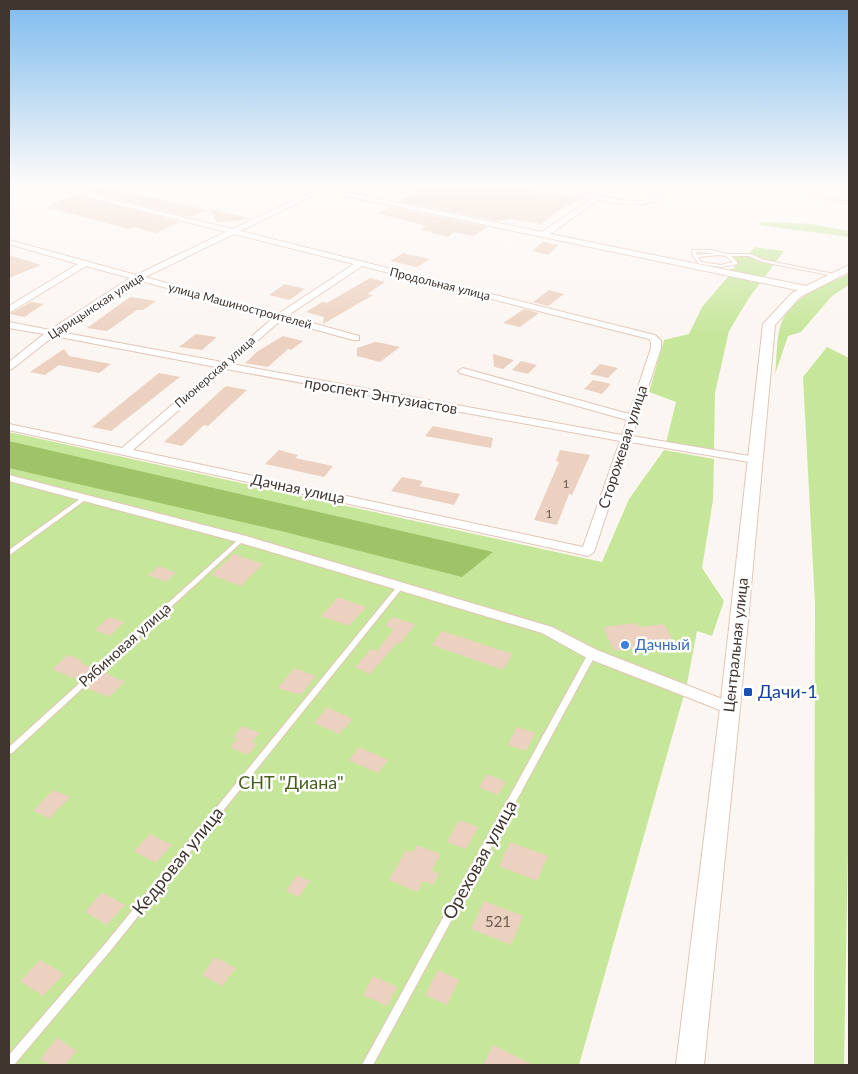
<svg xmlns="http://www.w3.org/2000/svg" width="858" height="1074" viewBox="0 0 858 1074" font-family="Lato,sans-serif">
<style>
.green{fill:#c6e69a}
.forest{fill:#9fc368}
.building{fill:#ecd1c0}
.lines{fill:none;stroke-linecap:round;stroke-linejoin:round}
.service-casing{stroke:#e1c6b6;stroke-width:2}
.minor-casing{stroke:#e1c6b6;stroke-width:2}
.tertiary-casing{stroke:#e1c6b6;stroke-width:2}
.service{fill:#fff;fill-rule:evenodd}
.minor{fill:#fff;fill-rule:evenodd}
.tertiary{fill:#fff;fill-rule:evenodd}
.shop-dot{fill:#3f7fe0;stroke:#fff;stroke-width:2}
.transit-dot{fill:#1a4fb4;stroke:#fff;stroke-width:2}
.labels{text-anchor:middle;stroke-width:5;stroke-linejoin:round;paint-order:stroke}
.far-street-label{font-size:12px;fill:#41362f;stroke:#fff}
.number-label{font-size:12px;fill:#6c5d53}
.street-label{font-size:15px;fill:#41362f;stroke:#fff}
.shop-label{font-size:15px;fill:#366cbe;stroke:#fff;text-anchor:start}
.near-number-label{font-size:15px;fill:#6c5d53}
.near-transit-label{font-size:18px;fill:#164399;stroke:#fff;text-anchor:start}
.near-park-label{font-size:18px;fill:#496021;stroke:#fff}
.near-street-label{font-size:18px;fill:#41362f;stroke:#fff}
</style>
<rect width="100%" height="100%" fill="#fcf6f2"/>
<!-- green -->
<g class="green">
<polygon points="762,222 811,224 849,231 849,237 759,225"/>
<polygon points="755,247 784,251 749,298 729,331 715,393 714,451 666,443 676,402 649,392 664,340 689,334 702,307 733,271 728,270 735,268 734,265 737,263 730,256 747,256"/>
<path d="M849,274V285L832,296L801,332L788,336L775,374C777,359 776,339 781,324C791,296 825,285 849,274Z"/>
<polygon points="827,347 849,358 849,796 844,1065 814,1065 815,604 803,377"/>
<polygon points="9,432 602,562 629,499 664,450 714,459 713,500 702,568 724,601 712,636 697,631 687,684 579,1065 9,1065"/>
</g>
<!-- forest -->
<polygon class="forest" points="9,441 493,552 462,577 285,532 9,468"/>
<!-- building -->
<g class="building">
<polygon points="100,186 161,200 207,210 191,217 85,191"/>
<polygon points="417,186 521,186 526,190 579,199 571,205 568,204 541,224 511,219 497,221 399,201 416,193"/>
<polygon points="547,186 597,186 588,192"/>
<polygon points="74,195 180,222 156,233 133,227 129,229 46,207"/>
<polygon points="389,207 487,227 474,236 454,232 448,237 431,233 433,232 420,230 426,226 377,213"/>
<polygon points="210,209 249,218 249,219 217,223"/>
<polygon points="543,242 559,245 548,255 532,251"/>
<polygon points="403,253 430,259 417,267 390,261"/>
<polygon points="9,255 41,265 9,278"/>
<polygon points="370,278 385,282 367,294 373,295 323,324 324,317 306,312 322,302 327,303"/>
<polygon points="285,284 305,289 289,300 269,295"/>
<polygon points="549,290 564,294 548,306 533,302"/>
<polygon points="130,297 156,301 143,310 137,310 107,331 87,328"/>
<polygon points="31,302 44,304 24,317 10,314"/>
<polygon points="524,309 539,313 520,327 503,323"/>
<polygon points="196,334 217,337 202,350 179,347"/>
<polygon points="283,336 303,341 291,350 288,349 268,367 245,363 258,351"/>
<polygon points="375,342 382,343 400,347 380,362 357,356 357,348"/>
<polygon points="64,349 69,356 111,364 99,373 59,365 45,375 30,372"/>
<polygon points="493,354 514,360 503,369 494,367"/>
<polygon points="521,361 537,365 528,374 512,370"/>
<polygon points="600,364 618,368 608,378 590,374"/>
<polygon points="159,373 180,377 111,431 92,427"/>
<polygon points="593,380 611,384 602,394 584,389"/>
<polygon points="226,386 247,390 208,426 204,425 182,446 164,442"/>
<polygon points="433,426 493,438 491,448 425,436"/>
<polygon points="279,450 298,455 295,458 333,466 324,477 265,464"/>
<polygon points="560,450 590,455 572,495 569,494 557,525 534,520 559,462 556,461"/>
<polygon points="402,477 423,481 420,486 460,494 454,505 391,491"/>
<polygon points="234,554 263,564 241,586 211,575"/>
<polygon points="159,566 176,573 166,582 148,575"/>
<polygon points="338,597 366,607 349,626 321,616"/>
<polygon points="109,617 124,622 110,636 95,630"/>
<polygon points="392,617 415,624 400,644 397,643 370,674 355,667 371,649 377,651 394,629 385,626"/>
<polygon points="637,623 639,627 664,624 675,643 614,651 603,627"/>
<polygon points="442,631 488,646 513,654 503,670 432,645"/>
<polygon points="68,655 83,661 81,663 93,668 80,681 52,669"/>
<polygon points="294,668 316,676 301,695 278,688"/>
<polygon points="103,672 125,682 109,697 86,688"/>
<polygon points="327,707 353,719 339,734 314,723"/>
<polygon points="242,726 260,733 252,742 257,744 248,755 230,747 237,739 233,737"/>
<polygon points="517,727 535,733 526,751 508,745"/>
<polygon points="359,747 388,760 378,773 349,760"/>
<polygon points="487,774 506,782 498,795 479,787"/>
<polygon points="53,790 70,797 50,818 33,811"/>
<polygon points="459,820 478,827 466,849 447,842"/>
<polygon points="150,834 172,845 156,863 134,851"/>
<polygon points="510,842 548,856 537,881 499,866"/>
<polygon points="417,845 441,854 432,870 439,874 433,885 423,881 418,892 389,880 406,850 413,852"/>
<polygon points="297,875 310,881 299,897 286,891"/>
<polygon points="102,892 125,905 107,925 85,912"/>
<polygon points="484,901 523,916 511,945 471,929"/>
<polygon points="215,957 236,968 222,986 202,975"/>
<polygon points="40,960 64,974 43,996 20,981"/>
<polygon points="438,970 459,980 447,1005 425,995"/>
<polygon points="373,976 397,987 387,1006 363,995"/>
<polygon points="57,1038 77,1051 65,1065 50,1065 40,1059"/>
<polygon points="493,1045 533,1065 483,1065"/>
</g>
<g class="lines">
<!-- service casing -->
<g class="service-casing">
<g id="service">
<polygon points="773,186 779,186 849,202 849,204"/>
<path d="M692,250H711L727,254H750L764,260L834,274L836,275L834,276L763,262L749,256H731L737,262V264L721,267L700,264H699L693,256ZM696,252L715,253L697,255ZM719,255L726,256L733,262L721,265L701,262L698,257Z"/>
<polygon points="86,495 89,497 88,498 11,554 9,555 9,550 84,496"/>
<polygon points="242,537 245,539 244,540 12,753 9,754 9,747 240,538"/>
<polygon points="399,584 401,584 404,586 111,950 14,1065 9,1065 9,1055 105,944"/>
<polygon points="589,652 595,652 596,654 373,1065 362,1065"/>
</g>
</g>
<!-- minor casing -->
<g class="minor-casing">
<g id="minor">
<path d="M45,186H55L232,229L316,190L304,186H316L542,232L591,199L526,188L523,186H537L629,201H644L669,186H677C653,211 629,205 598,200L550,234L806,286L810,289L806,292L323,191L240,231L655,335L661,341V348L632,436L755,457L761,460L755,463L630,442L594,552L588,556L9,430V424L122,448L216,367L54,336L12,369L9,370V362L44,334L9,328V322L50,330L130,278L86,266L9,313V306L78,264L9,244V240L136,275L226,232ZM234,234L354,264L278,314L145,277ZM362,266L649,339L651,342V348L629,414L466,369L463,368L458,371L460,373L627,420L622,435L231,364L281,320L353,340H359V336L287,316ZM138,280L273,318L222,362L60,332ZM226,369L620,441L583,547L133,450Z"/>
<polygon points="9,475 246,536 552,627 597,650 735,704 738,708 735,712 730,714 725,712 587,658 542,633 238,542 9,481"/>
</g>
</g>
<!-- tertiary casing -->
<g class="tertiary-casing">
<polygon id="tertiary" points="849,265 849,272 800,297 775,325 740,708 704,1065 676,1065 720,708 763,324 792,293"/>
</g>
<!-- service -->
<use href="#service" class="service"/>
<!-- minor -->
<use href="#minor" class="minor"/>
<!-- tertiary -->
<use href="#tertiary" class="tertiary"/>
</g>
<!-- sky -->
<linearGradient id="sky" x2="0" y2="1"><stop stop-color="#7dbbee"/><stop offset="0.55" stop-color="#fefbf9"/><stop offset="1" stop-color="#fefbf9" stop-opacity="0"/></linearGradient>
<rect width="858" height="336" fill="url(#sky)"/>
<!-- markers -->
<circle class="shop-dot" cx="625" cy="645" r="5"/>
<rect class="transit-dot" x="743" y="687" width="10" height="10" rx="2.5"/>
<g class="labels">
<!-- far-street labels -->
<g class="far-street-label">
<text transform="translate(440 284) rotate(14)" y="4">Продольная улица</text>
<text transform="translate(96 306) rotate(-33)" y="4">Царицынская улица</text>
<text transform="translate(240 306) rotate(15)" y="4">улица Машиностроителей</text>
<text transform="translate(215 372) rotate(-41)" y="4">Пионерская улица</text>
</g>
<!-- number labels -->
<g class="number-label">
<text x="566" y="488">1</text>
<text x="549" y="518">1</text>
</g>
<!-- street labels -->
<g class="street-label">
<text transform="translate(381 396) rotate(10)" y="5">проспект Энтузиастов</text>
<text transform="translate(623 447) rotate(-72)" y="5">Сторожевая улица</text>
<text transform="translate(298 489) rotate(12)" y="5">Дачная улица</text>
<text transform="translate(125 645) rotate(-42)" y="5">Рябиновая улица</text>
<text transform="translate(736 645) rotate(-84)" y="5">Центральная улица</text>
</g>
<!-- shop labels -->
<g class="shop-label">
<text x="635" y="650">Дачный</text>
</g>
<!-- near-number labels -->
<g class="near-number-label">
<text x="498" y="927">521</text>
</g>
<!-- near-transit labels -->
<g class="near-transit-label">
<text x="758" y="698">Дачи-1</text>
</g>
<!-- near-park labels -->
<g class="near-park-label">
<text x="291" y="789">СНТ "Диана"</text>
</g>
<!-- near-street labels -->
<g class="near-street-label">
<text transform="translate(480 860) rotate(-61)" y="6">Ореховая улица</text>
<text transform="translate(178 861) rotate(-51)" y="6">Кедровая улица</text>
</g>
</g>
<!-- border -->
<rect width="858" height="1074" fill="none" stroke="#41362f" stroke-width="20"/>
</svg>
